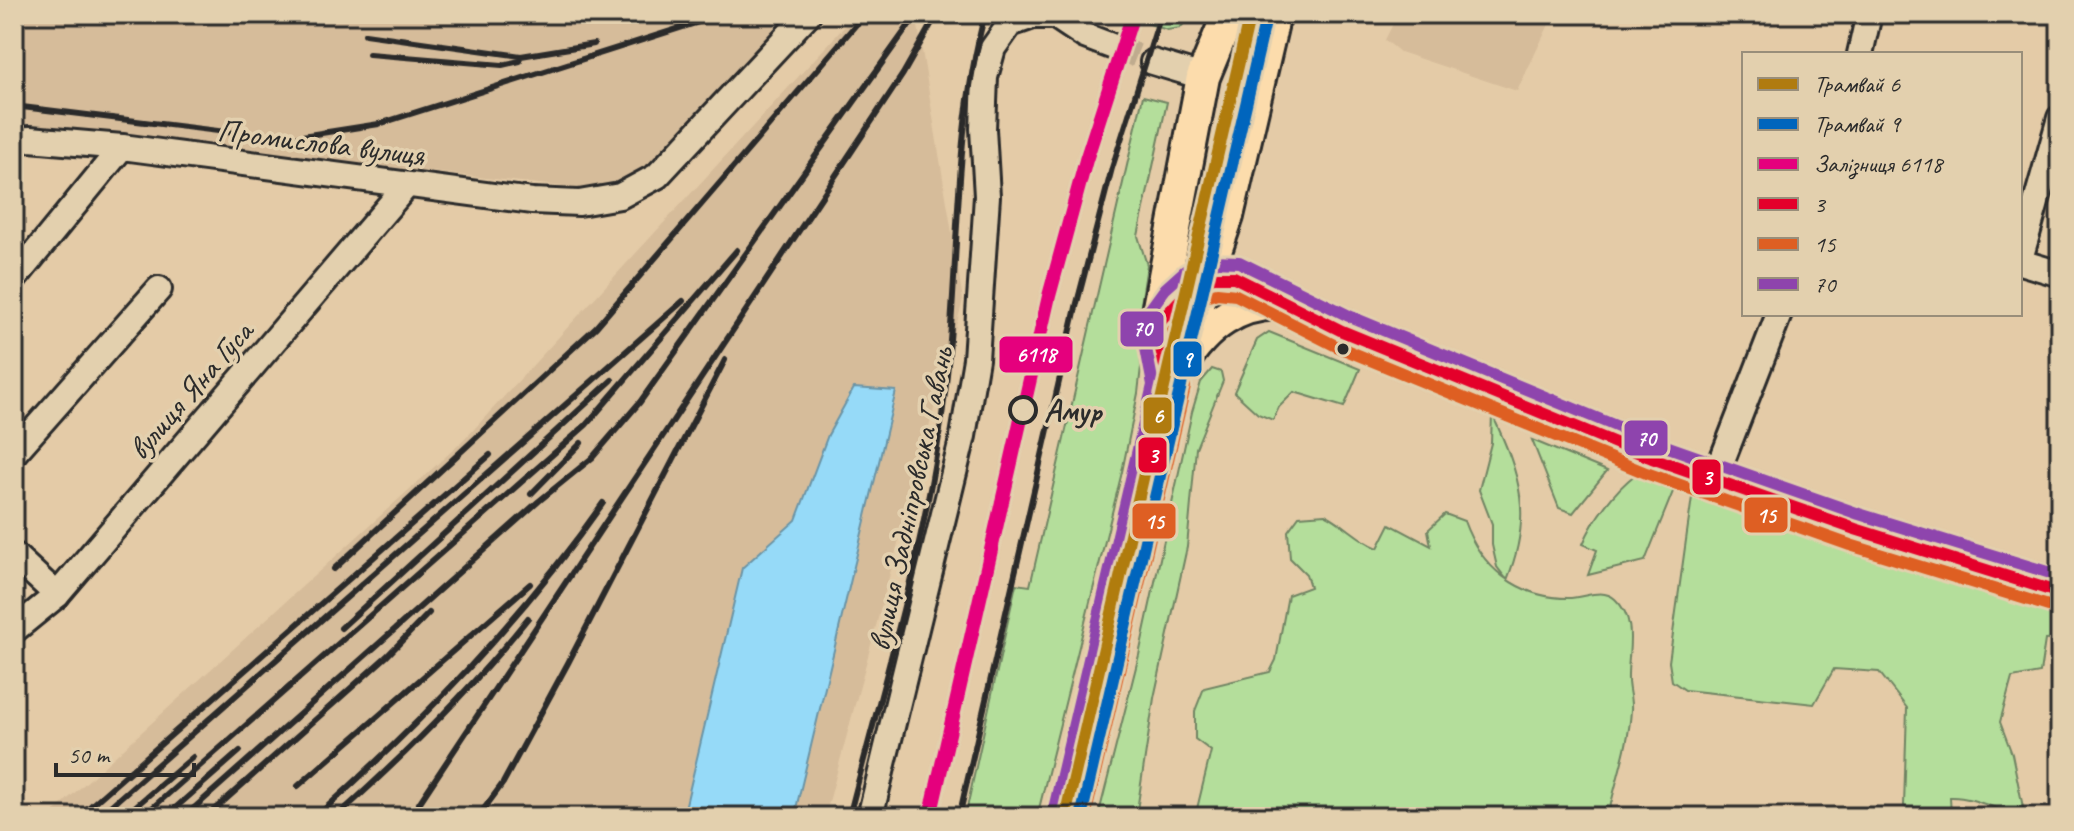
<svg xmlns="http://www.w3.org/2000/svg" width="2074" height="831" viewBox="0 0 2074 831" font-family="Caveat,sans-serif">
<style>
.built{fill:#d6bc9a}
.green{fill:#b4de9b;stroke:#708463;stroke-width:2}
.water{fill:#96daf8;stroke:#6b94a6;stroke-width:2}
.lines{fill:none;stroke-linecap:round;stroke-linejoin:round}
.minor-tunnel{stroke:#bfab8e;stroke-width:24;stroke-dasharray:24 12;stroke-linecap:butt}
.minor-casing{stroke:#2b2b2b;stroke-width:30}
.major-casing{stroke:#2b2b2b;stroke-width:38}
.minor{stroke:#e3d0ae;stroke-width:24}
.major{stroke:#fcdcac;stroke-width:32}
.rail{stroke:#2b2b2b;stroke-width:6}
.bus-1-casing{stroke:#e3d0ae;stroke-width:18}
.bus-2-casing{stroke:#e3d0ae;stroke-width:18}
.bus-3-casing{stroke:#e3d0ae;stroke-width:18}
.bus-1{stroke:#e4002b;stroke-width:12}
.bus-2{stroke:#de5f23;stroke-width:12}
.bus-3{stroke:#8e44ad;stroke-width:12}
.rail-1-casing{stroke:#e3d0ae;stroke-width:20}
.rail-1{stroke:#e5007d;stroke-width:14}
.tram-1-casing{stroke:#e3d0ae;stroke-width:18}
.tram-2-casing{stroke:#e3d0ae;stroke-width:18}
.tram-1{stroke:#b07b0f;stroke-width:12}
.tram-2{stroke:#0065bd;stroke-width:12}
.bus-dot{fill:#2b2b2b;stroke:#e3d0ae;stroke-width:3}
.stop-dot{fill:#e3d0ae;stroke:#2b2b2b;stroke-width:4}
.labels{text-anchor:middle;stroke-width:7;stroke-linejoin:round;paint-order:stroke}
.street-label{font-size:32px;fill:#2b2b2b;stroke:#e3d0ae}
.stop-label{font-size:32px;font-weight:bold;fill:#2b2b2b;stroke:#e3d0ae;text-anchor:start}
.line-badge{stroke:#e3d0ae;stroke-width:3}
.badge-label{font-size:22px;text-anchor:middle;font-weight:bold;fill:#fff}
</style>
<rect width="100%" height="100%" fill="#e4cba7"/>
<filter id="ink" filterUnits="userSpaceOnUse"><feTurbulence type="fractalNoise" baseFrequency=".0125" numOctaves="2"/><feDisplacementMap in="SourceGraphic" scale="16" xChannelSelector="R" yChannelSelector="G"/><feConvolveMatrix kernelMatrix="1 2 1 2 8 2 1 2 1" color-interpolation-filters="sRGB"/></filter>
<g filter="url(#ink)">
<!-- built -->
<g class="built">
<polygon points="14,14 786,14 775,26 779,41 618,193 14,125"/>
<polygon points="856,14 916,14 963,300 825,817 48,817 464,440"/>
<polygon points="1398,14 1554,14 1517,91 1400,52 1385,40"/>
</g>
<!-- green -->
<g class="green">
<polygon points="1121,14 1192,14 1180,28 1167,30"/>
<polygon points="1143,96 1167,102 1138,236 1147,265 1139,318 1141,367 1138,393 1122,472 1037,817 965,817 1016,584 1030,586"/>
<polygon points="1269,332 1360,369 1344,407 1294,392 1279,407 1273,420 1258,414 1234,392 1257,340"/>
<polygon points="1212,369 1221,372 1223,381 1196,448 1187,547 1154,698 1136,817 1098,817 1139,655 1192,412 1201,382"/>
<path d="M1492,414C1521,476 1533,516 1507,580L1497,567L1492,545V524L1479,490L1491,443Z"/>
<polygon points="1532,440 1607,471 1573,513 1559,508"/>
<path d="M1636,474L1674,489L1645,561L1588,575L1597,550L1583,544C1594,518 1614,491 1636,474Z"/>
<path d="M1692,497L2060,614V639L2045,640L2040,673L2012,678L2000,722L2012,754L2025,817C2000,812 1974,796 1950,797L1951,817H1919L1904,806L1907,708L1879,672L1834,669L1814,704L1685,690L1672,681L1669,662Z"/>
<path d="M1325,514C1345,524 1358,540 1378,548L1390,524L1431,546L1428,530L1445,514L1464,521C1480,566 1517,598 1568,598C1584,598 1602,587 1615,599C1639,621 1627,652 1628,680C1628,690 1632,700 1631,710C1629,746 1615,782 1608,817H1195L1211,751L1195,739V711L1204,688L1270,672L1276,660L1288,595L1310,587L1306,574L1290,558L1288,531L1299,516Z"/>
</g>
<!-- water -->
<polygon class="water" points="854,388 896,391 794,817 683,817 742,568 796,520 828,435"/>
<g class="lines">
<!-- minor-tunnel -->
<polyline class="minor-tunnel" points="1114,47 1153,62"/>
<!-- minor casing -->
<g class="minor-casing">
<g id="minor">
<polyline points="1860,54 1869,14"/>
<polyline points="1153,62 1203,77"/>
<polyline points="14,140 30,139 122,147 532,201 579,203 620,196 657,176 808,14"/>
<polyline points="2020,259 2060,118"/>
<polyline points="2020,262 2060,274"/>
<polyline points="14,279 122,147"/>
<polyline points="14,453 159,289"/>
<polyline points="1714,481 1779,314"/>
<polyline points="14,555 57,595"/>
<polyline points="14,630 57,595 407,185"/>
<polyline points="870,817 963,436 976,359 987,196 983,129 985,77 993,48 1010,24 1033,16 1055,16 1085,36 1114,47"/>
</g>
</g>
<!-- major casing -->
<g class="major-casing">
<g id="major">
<polyline points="1156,323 1203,77 1229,14"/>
<path d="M1156,326C1173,303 1193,274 1226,276C1248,277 1266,295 1285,304C1360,342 1442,370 1519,404C1694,481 1877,538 2060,593"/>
<path d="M1181,365C1204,327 1239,300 1285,304"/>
<polyline points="1069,817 1169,385 1227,216 1274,14"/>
</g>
</g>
<!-- minor -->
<use href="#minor" class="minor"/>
<!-- major -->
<use href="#major" class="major"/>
<!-- rail -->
<g class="rail">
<polyline points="365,34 521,56 594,44"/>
<polyline points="369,54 502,65 520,61"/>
<polyline points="14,106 283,139 379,124 724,14"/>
<polyline points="531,494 581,443"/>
<polyline points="334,569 596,327 865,14"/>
<polyline points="341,628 612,380"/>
<polyline points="298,786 530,584"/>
<polyline points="78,817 490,455"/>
<polyline points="98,817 683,301"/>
<polyline points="123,817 193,757"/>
<polyline points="142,817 586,425 737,250"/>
<polyline points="165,817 240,751"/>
<polyline points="184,817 539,501 592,458 640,402 917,14"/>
<polyline points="206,817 387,656 429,613"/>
<path d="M316,817C422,722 521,620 603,503"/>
<path d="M336,817C405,755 470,691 528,618"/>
<polyline points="410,817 903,74 937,14"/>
<polyline points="478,817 503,783 568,663 725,360"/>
<path d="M849,817C885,676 928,537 945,393C960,268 952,136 985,14"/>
<polyline points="959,817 1077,303 1112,168 1161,14"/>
</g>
<!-- bus-1 casing -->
<g class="bus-1-casing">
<polyline id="bus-1" points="1069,817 1169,385 1156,326 1194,285 1214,277 1234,277 1342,331 1652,458 1855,529 2060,593"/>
</g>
<!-- bus-2 casing -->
<g class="bus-2-casing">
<polyline id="bus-2" points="1085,817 1185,387 1173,330 1202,298 1217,293 1236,295 1336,346 1646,473 1850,545 2055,608"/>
</g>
<!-- bus-3 casing -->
<g class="bus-3-casing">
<polyline id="bus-3" points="1053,813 1153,385 1141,322 1165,289 1185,271 1212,261 1239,262 1349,316 1657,443 1859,514 2060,576"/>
</g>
<!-- bus-1 -->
<use href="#bus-1" class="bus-1"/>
<!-- bus-2 -->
<use href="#bus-2" class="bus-2"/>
<!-- bus-3 -->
<use href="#bus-3" class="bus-3"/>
<!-- rail-1 casing -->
<g class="rail-1-casing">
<polyline id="rail-1" points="930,817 1049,296 1086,160 1133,14"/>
</g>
<!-- rail-1 -->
<use href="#rail-1" class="rail-1"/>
<!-- tram-1 casing -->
<g class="tram-1-casing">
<polyline id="tram-1" points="1065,817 1250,14"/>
</g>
<!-- tram-2 casing -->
<g class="tram-2-casing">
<polyline id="tram-2" points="1081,817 1266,18"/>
</g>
<!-- tram-1 -->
<use href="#tram-1" class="tram-1"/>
<!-- tram-2 -->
<use href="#tram-2" class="tram-2"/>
</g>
</g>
<!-- markers -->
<circle class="bus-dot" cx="1343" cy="349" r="7"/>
<circle class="stop-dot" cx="1023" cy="410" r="13"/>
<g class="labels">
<!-- street labels -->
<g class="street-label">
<text transform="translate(321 142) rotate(7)" y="11">Промислова вулиця</text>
<text transform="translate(190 390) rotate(-49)" y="11">вулиця Яна Гуса</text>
<text transform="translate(910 499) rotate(-78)" y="11">вулиця Задніпровська Гавань</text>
</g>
<!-- stop labels -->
<g class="stop-label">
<text x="1044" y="421">Амур</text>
</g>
</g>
<g class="line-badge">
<rect x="1119" y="310" width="46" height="38" rx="8" fill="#8e44ad"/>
<rect x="998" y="335" width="76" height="39" rx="8" fill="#e5007d"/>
<rect x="1172" y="340" width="31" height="38" rx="8" fill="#0065bd"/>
<rect x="1142" y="396" width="31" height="39" rx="8" fill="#b07b0f"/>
<rect x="1623" y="419" width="46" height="38" rx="8" fill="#8e44ad"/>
<rect x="1137" y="436" width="31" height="38" rx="8" fill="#e4002b"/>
<rect x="1691" y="458" width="31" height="38" rx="8" fill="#e4002b"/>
<rect x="1743" y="496" width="46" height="38" rx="8" fill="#de5f23"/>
<rect x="1131" y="502" width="46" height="38" rx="8" fill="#de5f23"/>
</g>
<g class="badge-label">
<text x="1142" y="336">70</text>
<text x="1036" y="362">6118</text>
<text x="1187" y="367">9</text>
<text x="1158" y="423">6</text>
<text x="1646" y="446">70</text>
<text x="1153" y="463">3</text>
<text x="1707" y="485">3</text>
<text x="1766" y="523">15</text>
<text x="1154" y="529">15</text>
</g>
<!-- margin -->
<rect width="2074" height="831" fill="none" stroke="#e3d0ae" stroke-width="48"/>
<rect x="24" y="24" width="2026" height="783" fill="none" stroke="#2b2b2b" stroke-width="3" filter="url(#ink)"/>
<!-- legend -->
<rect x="1742" y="52" width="280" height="264" fill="#e3d0ae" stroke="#998e7a" stroke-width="2"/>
<rect x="1758" y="78" width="40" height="12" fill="#b07b0f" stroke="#998e7a" stroke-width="2"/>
<text x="1814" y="92" font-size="24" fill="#2b2b2b">Трамвай 6</text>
<rect x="1758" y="118" width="40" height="12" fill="#0065bd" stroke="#998e7a" stroke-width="2"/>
<text x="1814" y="132" font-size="24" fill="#2b2b2b">Трамвай 9</text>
<rect x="1758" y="158" width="40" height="12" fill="#e5007d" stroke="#998e7a" stroke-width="2"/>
<text x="1814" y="172" font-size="24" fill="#2b2b2b">Залізниця 6118</text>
<rect x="1758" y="198" width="40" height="12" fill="#e4002b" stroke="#998e7a" stroke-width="2"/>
<text x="1814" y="212" font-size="24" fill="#2b2b2b">3</text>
<rect x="1758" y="238" width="40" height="12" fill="#de5f23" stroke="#998e7a" stroke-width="2"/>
<text x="1814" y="252" font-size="24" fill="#2b2b2b">15</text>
<rect x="1758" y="278" width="40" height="12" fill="#8e44ad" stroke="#998e7a" stroke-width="2"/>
<text x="1814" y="292" font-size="24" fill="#2b2b2b">70</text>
<!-- scale -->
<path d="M56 763v12h138v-12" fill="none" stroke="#2b2b2b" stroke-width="4"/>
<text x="68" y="763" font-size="24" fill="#2b2b2b" stroke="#e3d0ae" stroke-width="6" paint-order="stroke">50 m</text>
</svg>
